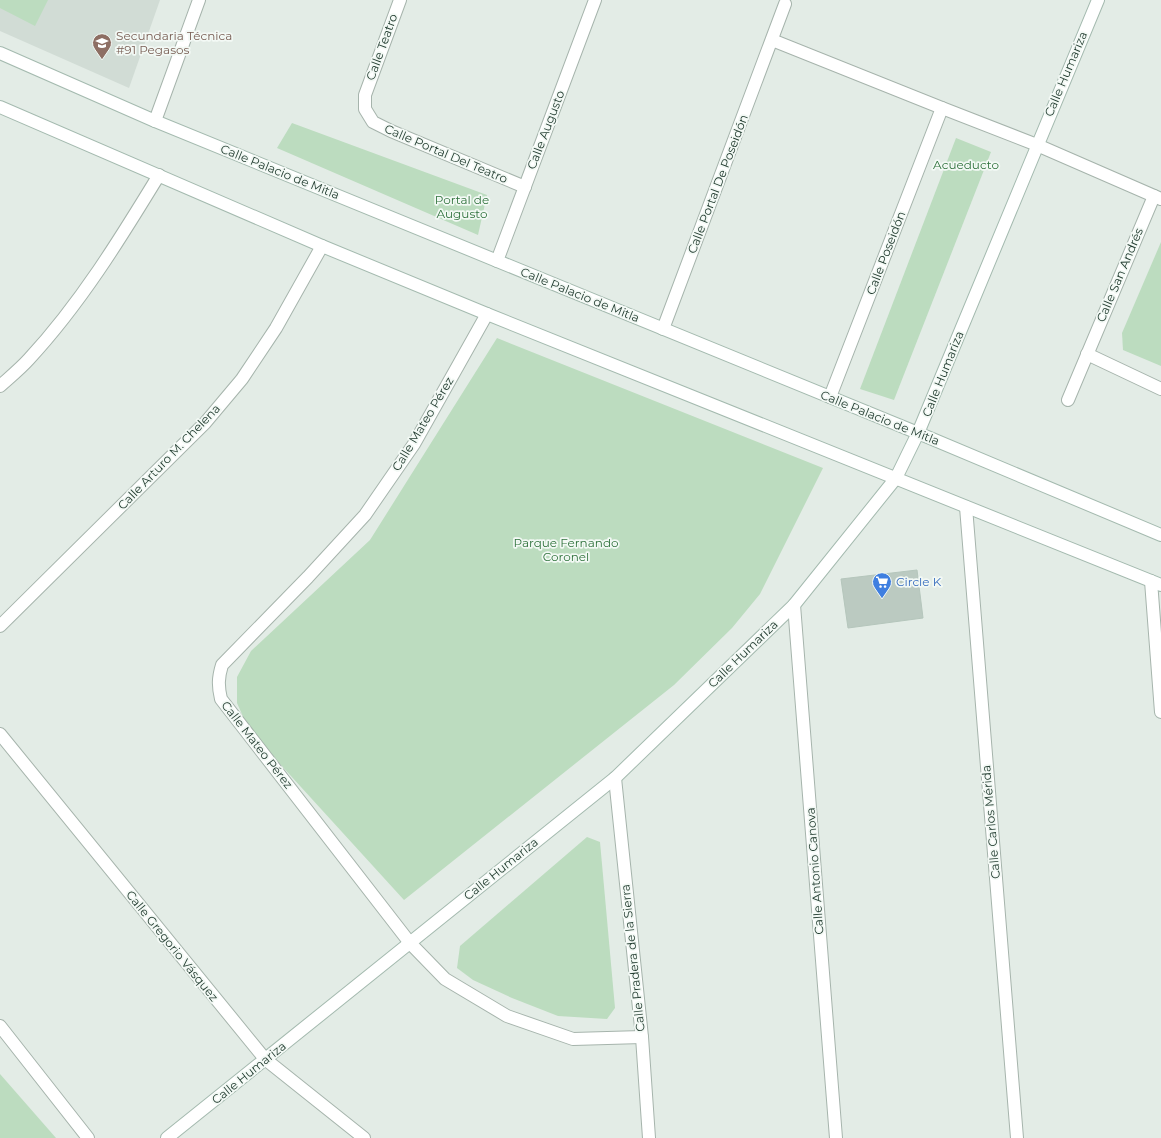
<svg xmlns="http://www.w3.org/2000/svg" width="1161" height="1138" viewBox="0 0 1161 1138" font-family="Montserrat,sans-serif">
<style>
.built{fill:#d1dcd5}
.green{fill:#bcdcbf}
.building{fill:#bbcac1;stroke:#b5c6bc}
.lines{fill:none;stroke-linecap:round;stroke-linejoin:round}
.street-casing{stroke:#a6b4ac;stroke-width:14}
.secondary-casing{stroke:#a4baaf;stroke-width:14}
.street{stroke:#fff;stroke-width:12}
.secondary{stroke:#fff;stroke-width:12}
.labels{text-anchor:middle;stroke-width:3.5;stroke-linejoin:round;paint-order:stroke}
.education-label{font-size:12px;fill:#785e54;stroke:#f3f9f5;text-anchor:start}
.street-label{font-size:12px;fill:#233d31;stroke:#f3f9f5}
.park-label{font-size:12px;fill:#2f723c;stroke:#f3f9f5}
.shop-label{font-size:12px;fill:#366cbe;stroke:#f3f9f5;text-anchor:start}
</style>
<rect width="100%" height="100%" fill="#e3ece6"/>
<!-- built -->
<polygon class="built" points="0,0 160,0 129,88 0,31"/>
<!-- green -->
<g class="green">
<polygon points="0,0 48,0 35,26 0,8"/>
<polygon points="292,123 487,195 478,235 277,148"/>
<polygon points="956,138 991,152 894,400 860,389"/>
<polygon points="1161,242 1161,366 1123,350 1122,333"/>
<polygon points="497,338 823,468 760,594 732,628 674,685 404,900 249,730 237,703 237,677 251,651 370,540"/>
<polygon points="587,837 600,842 615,1008 607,1019 558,1016 512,998 473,980 457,968 460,946"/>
<polygon points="0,1074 56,1138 0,1138"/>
</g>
<!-- building -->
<polygon class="building" points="917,570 923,618 848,628 841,579"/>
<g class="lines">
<!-- street casing -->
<g class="street-casing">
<g id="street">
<polyline points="400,0 365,95 365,109 373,122 391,131 525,187"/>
<polyline points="772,40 942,108 1037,145 1161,199"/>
<polyline points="155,121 199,0"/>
<polyline points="497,261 595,0"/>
<path d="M487,314L414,444L365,515L308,577L222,665C218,678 218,686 221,699L410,943L445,979L507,1016L573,1039L642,1037"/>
<polyline points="663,329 785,4"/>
<polyline points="1087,354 1161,389"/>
<path d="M0,386C10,377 20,369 29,359C80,304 120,239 159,175"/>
<polyline points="830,397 942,108"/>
<polyline points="1068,400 1154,196"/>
<polyline points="966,507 1017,1138"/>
<polyline points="1151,581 1161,712"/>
<polyline points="794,605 836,1138"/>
<polyline points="0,626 205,423 242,379 276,328 322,246"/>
<polyline points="0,734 265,1059 364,1138"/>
<polyline points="615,778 642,1037 649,1138"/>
<polyline points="0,1026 88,1138"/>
</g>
</g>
<!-- secondary casing -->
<g class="secondary-casing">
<g id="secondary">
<polyline points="0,53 155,121 918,433 1161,535"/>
<polyline points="0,107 322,246 487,314 1161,585"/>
<polyline points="167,1138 615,778 794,605 896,478 918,433 1098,0"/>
</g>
</g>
<!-- street -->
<use href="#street" class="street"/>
<!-- secondary -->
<use href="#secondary" class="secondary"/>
</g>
<!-- icons -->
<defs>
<g id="school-pin" transform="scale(1)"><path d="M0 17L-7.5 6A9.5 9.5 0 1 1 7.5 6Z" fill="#8d6e63" stroke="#f3f9f5"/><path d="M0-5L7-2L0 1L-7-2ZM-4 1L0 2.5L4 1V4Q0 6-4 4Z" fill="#fff"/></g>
<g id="supermarket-pin" transform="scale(1)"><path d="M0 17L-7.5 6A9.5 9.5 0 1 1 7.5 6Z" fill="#3f7fe0" stroke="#f3f9f5"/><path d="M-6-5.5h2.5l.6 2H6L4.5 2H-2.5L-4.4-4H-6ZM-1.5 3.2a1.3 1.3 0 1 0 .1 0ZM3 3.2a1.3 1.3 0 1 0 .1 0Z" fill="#fff"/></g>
</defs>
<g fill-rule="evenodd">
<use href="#school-pin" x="102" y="43"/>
<use href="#supermarket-pin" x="882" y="582"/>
</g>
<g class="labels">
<!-- education labels -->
<g class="education-label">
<text x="116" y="40">Secundaria Técnica<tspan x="116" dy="14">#91 Pegasos</tspan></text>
</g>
<!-- street labels -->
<g class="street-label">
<text transform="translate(382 47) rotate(-70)" y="4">Calle Teatro</text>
<text transform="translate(1066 74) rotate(-67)" y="4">Calle Humariza</text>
<text transform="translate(546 130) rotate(-69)" y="4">Calle Augusto</text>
<text transform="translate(446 154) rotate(23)" y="4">Calle Portal Del Teatro</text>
<text transform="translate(280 172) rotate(22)" y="4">Calle Palacio de Mitla</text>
<text transform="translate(718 184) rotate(-69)" y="4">Calle Portal De Poseidón</text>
<text transform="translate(886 253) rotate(-69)" y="4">Calle Poseidón</text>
<text transform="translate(1120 275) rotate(-67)" y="4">Calle San Andrés</text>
<text transform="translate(580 295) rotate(22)" y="4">Calle Palacio de Mitla</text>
<text transform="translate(943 374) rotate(-68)" y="4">Calle Humariza</text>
<text transform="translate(880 418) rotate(22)" y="4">Calle Palacio de Mitla</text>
<text transform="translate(423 424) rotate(-59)" y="4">Calle Mateo Pérez</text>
<text transform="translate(169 457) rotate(-46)" y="4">Calle Arturo M. Chelena</text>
<text transform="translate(743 654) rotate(-44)" y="4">Calle Humariza</text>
<text transform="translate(257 745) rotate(52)" y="4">Calle Mateo Pérez</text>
<text transform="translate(991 822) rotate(-95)" y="4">Calle Carlos Mérida</text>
<text transform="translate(501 869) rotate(-39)" y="4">Calle Humariza</text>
<text transform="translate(815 871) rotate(-94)" y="4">Calle Antonio Canova</text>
<text transform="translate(172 946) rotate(51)" y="4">Calle Gregorio Vásquez</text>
<text transform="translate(633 958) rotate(-96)" y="4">Calle Pradera de la Sierra</text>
<text transform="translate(249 1073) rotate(-39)" y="4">Calle Humariza</text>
</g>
<!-- park labels -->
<g class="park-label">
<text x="966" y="169">Acueducto</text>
<text x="462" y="204">Portal de<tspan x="462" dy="14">Augusto</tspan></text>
<text x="566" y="547">Parque Fernando<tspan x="566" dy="14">Coronel</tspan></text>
</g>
<!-- shop labels -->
<g class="shop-label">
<text x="896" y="586">Circle K</text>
</g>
</g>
</svg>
